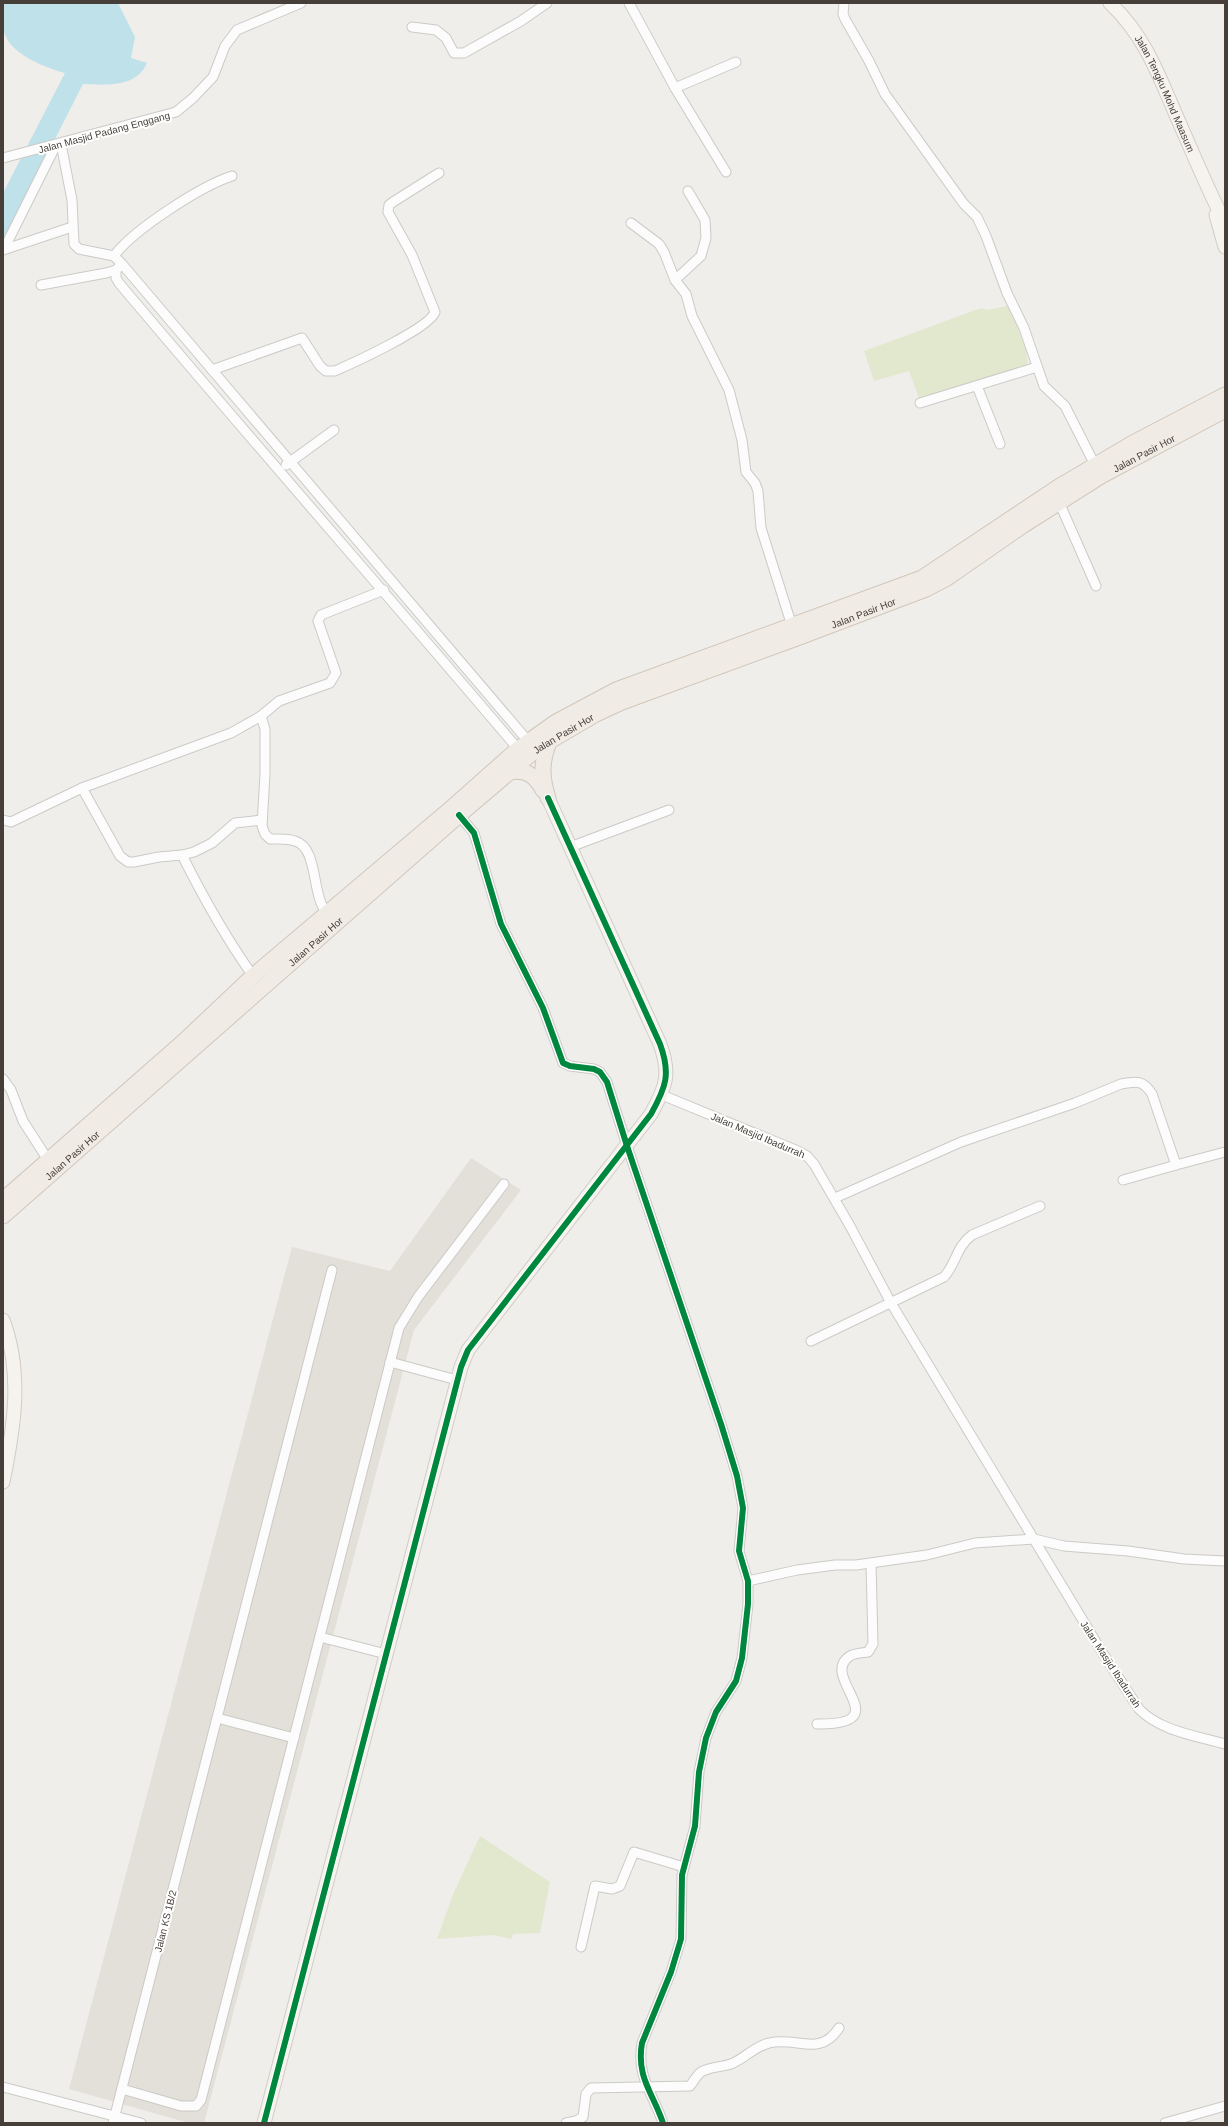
<svg xmlns="http://www.w3.org/2000/svg" width="1228" height="2126" viewBox="0 0 1228 2126" font-family="Arial,sans-serif">
<style>
.residential{fill:#e3dfd9}
.green{fill:#e2e8cd}
.water{fill:#bfe1ea}
.lines{fill:none;stroke-linecap:round;stroke-linejoin:round}
.street-casing{stroke:#cccac7;stroke-width:11}
.secondary-casing{stroke:#d1ccc5;stroke-width:15}
.primary-casing{stroke:#d1c6ba;stroke-width:17}
.street{stroke:#fdfcfc;stroke-width:9}
.secondary{stroke:#f6f3ef;stroke-width:13}
.primary{stroke:#f0ebe5;stroke-width:15}
.cycleway-casing{stroke:#fff;stroke-width:8}
.cycleway{stroke:#00873e;stroke-width:6}
.labels{text-anchor:middle;stroke-width:4;stroke-linejoin:round;paint-order:stroke}
.street-label{font-size:10px;fill:#463e38;stroke:#fff}
</style>
<rect width="100%" height="100%" fill="#f0eeeb"/>
<!-- residential -->
<polygon class="residential" points="471,1158 521,1190 414,1330 204,2123 189,2123 69,2089 292,1247 390,1271"/>
<!-- green -->
<g class="green">
<path d="M1007,306L1010,308L1026,350L1028,367C992,379 955,387 919,398L909,371L874,381L864,351L981,308L988,310Z"/>
<polygon points="480,1836 550,1882 540,1933 513,1934 511,1939 493,1935 437,1939 454,1892"/>
</g>
<!-- water -->
<path class="water" d="M3,3H118L135,37L131,58L147,63C136,88 106,85 83,84L3,241V193L65,73C46,68 14,55 6,37C1,27 3,14 3,3Z"/>
<g class="lines">
<!-- street casing -->
<g class="street-casing">
<g id="street">
<polyline points="629,3 675,88 726,172"/>
<polyline points="844,3 843,14 845,19 869,61 885,94 964,204 977,217 986,236 1007,293 1024,328 1044,386 1065,406 1095,465"/>
<polyline points="412,27 436,30 446,38 454,53 464,53 521,21 547,3"/>
<polyline points="675,88 736,62"/>
<polyline points="61,144 72,200 74,244 79,249 114,256 122,264 528,741"/>
<polyline points="3,158 176,112 193,98 213,77 225,46 237,30 301,3"/>
<polyline points="631,223 659,244 664,252 675,280 686,294 692,316 729,390 742,440 746,472 755,483 758,491 761,528 792,626"/>
<polyline points="4,249 56,145"/>
<polyline points="3,250 72,227"/>
<path d="M114,256C133,230 201,186 232,176"/>
<path d="M116,270V278L119,283C251,440 386,593 518,749"/>
<polyline points="675,280 701,256 706,238 705,220 688,191"/>
<polyline points="41,285 106,273 116,270 119,267"/>
<path d="M212,370L302,338L320,366L326,371H335C353,363 430,328 435,312L412,255L388,212L389,205L393,202L439,173"/>
<polyline points="977,386 1000,444"/>
<polyline points="920,403 1037,367"/>
<polyline points="286,465 334,430"/>
<polyline points="1059,502 1096,586"/>
<polyline points="261,716 279,701 330,683 336,673 318,621 321,615 384,590"/>
<polyline points="82,788 120,856 128,862 134,862 159,857 182,855 194,852 212,843 235,823 262,820"/>
<path d="M459,815L474,833L501,924L543,1008L563,1063L570,1066L594,1069L600,1072L607,1082L627,1146L721,1424L737,1476L743,1508L739,1551L748,1581V1604L742,1658L736,1681L716,1712L706,1738L699,1772L695,1826L682,1875L681,1939L671,1972L642,2043C636,2077 653,2093 663,2123"/>
<path d="M3,820L11,822L82,788L231,733L261,716L265,729V774L262,826L265,834L270,839C279,839 287,838 295,841C319,848 311,896 327,913"/>
<polyline points="570,847 669,810"/>
<path d="M182,855C203,897 226,938 253,976"/>
<polyline points="3,1079 11,1090 23,1121 48,1160"/>
<path d="M662,1095L798,1151L807,1156L814,1164L850,1226L891,1303L1102,1652L1139,1709C1160,1731 1197,1736 1225,1744"/>
<polyline points="1123,1180 1176,1165"/>
<path d="M835,1198L961,1142L1075,1103L1121,1084C1137,1081 1143,1080 1152,1094L1176,1165L1225,1152"/>
<path d="M811,1341L944,1277C957,1262 956,1247 972,1235L1040,1206"/>
<polyline points="390,1362 457,1380"/>
<polyline points="748,1581 797,1570 835,1565 856,1565 927,1555 975,1543 1034,1539 1064,1546 1128,1551 1184,1559 1225,1561"/>
<polyline points="320,1637 386,1654"/>
<polyline points="217,1718 294,1738"/>
<path d="M817,1724C901,1725 817,1677 850,1656C855,1653 862,1653 868,1652L873,1644L871,1563"/>
<polyline points="581,1947 595,1886 612,1889 620,1886 634,1852 684,1867"/>
<polyline points="3,2087 141,2123"/>
<polyline points="122,2089 181,2106 196,2106 201,2100 399,1328 418,1297 504,1184"/>
<polyline points="113,2123 332,1270"/>
<path d="M566,2123L576,2121L583,2117L586,2094L591,2088L690,2086C694,2081 696,2076 701,2072C709,2067 722,2067 731,2064C744,2059 755,2046 769,2043C797,2036 819,2058 839,2028"/>
<polyline points="1165,2123 1225,2106"/>
</g>
</g>
<!-- secondary casing -->
<g class="secondary-casing">
<g id="secondary">
<path id="s1" d="M1110,3C1144,35 1158,73 1176,115C1192,151 1207,188 1225,223"/>
<polyline points="1216,215 1225,247"/>
<path d="M3,1320C23,1373 14,1428 3,1482"/>
<path d="M264,2123L461,1367L468,1350L651,1114C666,1087 671,1074 660,1044L548,798"/>
</g>
</g>
<!-- primary casing -->
<g class="primary-casing">
<g id="primary">
<path d="M509,772C526,769 535,775 543,790"/>
<path d="M548,798C541,776 541,761 550,740"/>
<polyline points="3,1200 181,1044 253,976 448,811 518,749 556,722 616,690 922,578 1060,486 1133,443 1225,395"/>
<path id="s2" d="M3,1216L459,815L538,748L596,714L622,702L797,638L926,589L947,578L1022,526L1101,476L1225,410"/>
</g>
</g>
<!-- street -->
<use href="#street" class="street"/>
<!-- secondary -->
<use href="#secondary" class="secondary"/>
<!-- primary -->
<use href="#primary" class="primary"/>
<!-- cycleway casing -->
<g class="cycleway-casing">
<g id="cycleway">
<path d="M459,815L474,833L501,924L543,1008L563,1063L570,1066L594,1069L600,1072L607,1082L627,1146L721,1424L737,1476L743,1508L739,1551L748,1581V1604L742,1658L736,1681L716,1712L706,1738L699,1772L695,1826L682,1875L681,1939L671,1972L642,2043C636,2077 653,2093 663,2123"/>
<path d="M264,2123L461,1367L468,1350L651,1114C666,1087 671,1074 660,1044L548,798"/>
</g>
</g>
<!-- cycleway -->
<use href="#cycleway" class="cycleway"/>
</g>
<g class="labels">
<!-- street labels -->
<g class="street-label">
<text dy="4" stroke="none"><textPath href="#s1" startOffset="107">Jalan Tengku Mohd Maasum</textPath></text>
<text transform="translate(104 132) rotate(-15)" y="4">Jalan Masjid Padang Enggang</text>
<text dy="4" stroke="none"><textPath href="#s2" startOffset="1388">Jalan Pasir Hor</textPath></text>
<text dy="4" stroke="none"><textPath href="#s2" startOffset="1064">Jalan Pasir Hor</textPath></text>
<text dy="4" stroke="none"><textPath href="#s2" startOffset="740">Jalan Pasir Hor</textPath></text>
<text dy="4" stroke="none"><textPath href="#s2" startOffset="416">Jalan Pasir Hor</textPath></text>
<text transform="translate(758 1135) rotate(23)" y="4">Jalan Masjid Ibadurrah</text>
<text dy="4" stroke="none"><textPath href="#s2" startOffset="92">Jalan Pasir Hor</textPath></text>
<text transform="translate(1111 1664) rotate(57)" y="4">Jalan Masjid Ibadurrah</text>
<text transform="translate(165 1921) rotate(-76)" y="4">Jalan KS 1B/2</text>
</g>
</g>
<!-- border -->
<rect width="1228" height="2126" fill="none" stroke="#463e38" stroke-width="8"/>
</svg>
